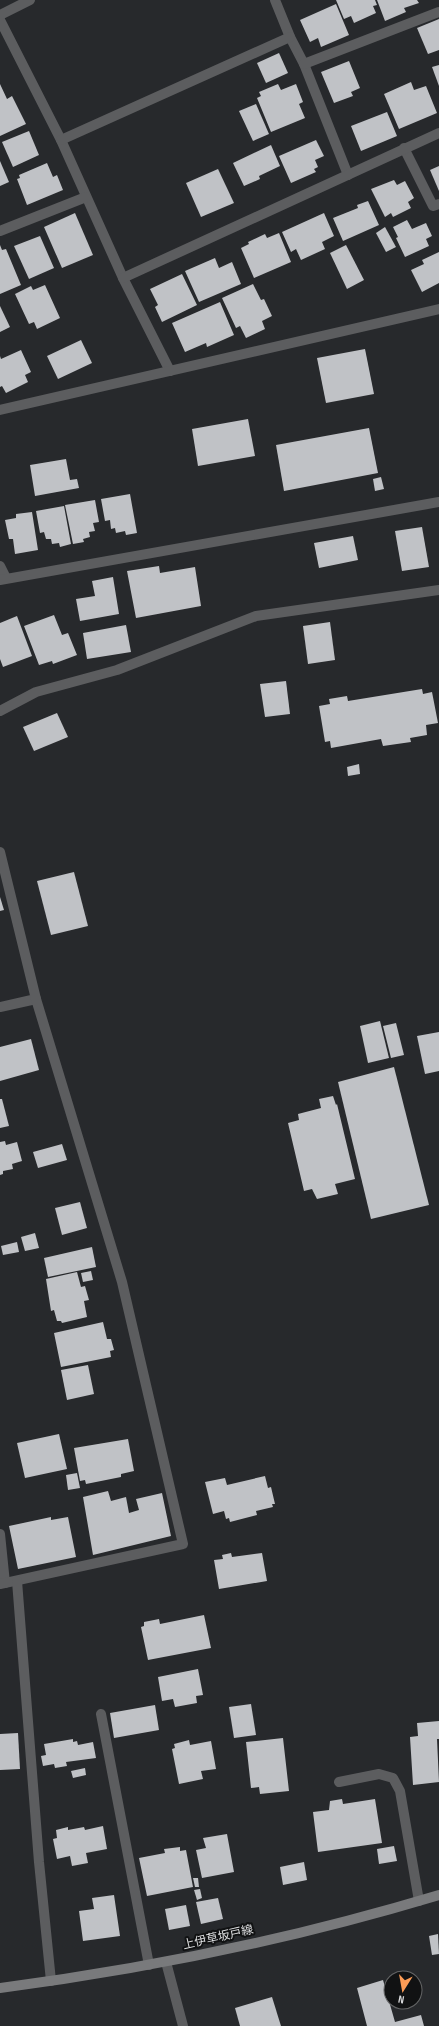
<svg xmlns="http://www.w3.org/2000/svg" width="439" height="2026" viewBox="0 0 439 2026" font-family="'Sofia Sans Condensed','Noto Sans JP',sans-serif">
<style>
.building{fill:#c0c2c6}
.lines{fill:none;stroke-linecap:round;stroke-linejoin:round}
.service{stroke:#5c5d5f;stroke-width:10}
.minor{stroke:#5c5d5f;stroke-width:10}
.tertiary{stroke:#5c5d5f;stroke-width:10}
.secondary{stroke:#797a7c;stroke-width:10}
.labels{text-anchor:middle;stroke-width:4;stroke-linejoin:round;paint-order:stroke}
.street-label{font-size:12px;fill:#dedfe1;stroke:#111213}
</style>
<rect width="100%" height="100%" fill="#27292c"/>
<!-- building -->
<g class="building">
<polygon points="336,0 375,0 377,5 373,6 376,13 354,23 351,16 344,19"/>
<polygon points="377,0 417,0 419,3 404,8 406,12 385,21"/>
<polygon points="336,4 349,35 321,47 318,38 310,42 300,20"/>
<polygon points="439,19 439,50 428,54 417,28"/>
<polygon points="279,53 288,73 266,83 257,63"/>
<polygon points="349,61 360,88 351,92 353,96 334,103 321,72"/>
<polygon points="439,65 439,86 432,67"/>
<polygon points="411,82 414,90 426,86 437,113 399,129 384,94"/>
<polygon points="0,84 7,99 12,96 26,124 0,136"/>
<polygon points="278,84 281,90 296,84 303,102 299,104 305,118 271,132 257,98 261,96 259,92"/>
<polygon points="256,104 269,134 253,141 239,111"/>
<polygon points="387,112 397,136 361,151 351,126"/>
<polygon points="29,131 39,155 13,167 2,142"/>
<polygon points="316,140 324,156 315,160 318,167 314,169 316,172 291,183 279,156"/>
<polygon points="271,145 280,166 259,176 260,179 244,186 233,163"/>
<polygon points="0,161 9,182 0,186"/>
<polygon points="47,163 53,177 57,175 63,190 27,205 17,179 20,178 19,175"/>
<polygon points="439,166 439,191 430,170"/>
<polygon points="218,169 234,203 201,217 186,183"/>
<polygon points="394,180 397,185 405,181 414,198 408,202 411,208 393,217 391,213 385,217 371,189"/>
<polygon points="368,201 379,225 343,241 333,218 358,208 357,205"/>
<polygon points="75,213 93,255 62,268 44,227"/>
<polygon points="324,213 334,236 322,242 325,249 301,260 296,249 291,252 282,232"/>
<polygon points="407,220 412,229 426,223 432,236 426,239 429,246 405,257 396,238 398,237 393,227"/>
<polygon points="385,227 396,247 386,252 376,233"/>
<polygon points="279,233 291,262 254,278 241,248 249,244 248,242 265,234 267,238"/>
<polygon points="40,236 54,268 29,279 14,246"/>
<polygon points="0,245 2,250 6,249 21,285 0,294"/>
<polygon points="346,245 364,280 347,289 330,253"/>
<polygon points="439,252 439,283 422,292 411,270 424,264 422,260"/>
<polygon points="215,258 219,268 232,262 241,284 199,302 185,271"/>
<polygon points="182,274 197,305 162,322 155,307 158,305 150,289"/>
<polygon points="253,284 261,300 264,299 272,316 262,321 265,329 246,338 240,326 236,328 222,298"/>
<polygon points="45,285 60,318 37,329 34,322 29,324 15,294 31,286 33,290"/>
<polygon points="220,302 234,335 207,347 206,343 185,352 172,323"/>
<polygon points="0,306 10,327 0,332"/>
<polygon points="81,340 92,363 58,379 47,356"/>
<polygon points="365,349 374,394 326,403 317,358"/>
<polygon points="21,350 31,372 25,375 28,382 6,393 2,386 0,387 0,356 1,359"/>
<polygon points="248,419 255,456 198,466 192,429"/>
<polygon points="369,428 378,473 284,491 276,445"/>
<polygon points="66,459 70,480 77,479 79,488 35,496 30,465"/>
<polygon points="381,477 384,489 375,491 373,479"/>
<polygon points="130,494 137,533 126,535 125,531 116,533 115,528 111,529 110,520 105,521 101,499"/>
<polygon points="95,500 99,522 93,523 95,531 89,532 90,537 83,539 84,542 73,544 65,505"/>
<polygon points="64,506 71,544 60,547 59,543 52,544 51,539 46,539 44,532 40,533 36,511"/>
<polygon points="32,512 38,550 15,554 13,539 9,539 5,520 16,518 16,514"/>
<polygon points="422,527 429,567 402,571 395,531"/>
<polygon points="353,536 358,560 319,568 314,543"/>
<polygon points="159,566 160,573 195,567 201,606 136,618 127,571"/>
<polygon points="113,577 119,614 80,621 76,599 95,596 92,581"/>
<polygon points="54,615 62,635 68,633 77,655 53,664 52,661 39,665 24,626"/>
<polygon points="17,616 32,656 3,667 0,659 0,623"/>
<polygon points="330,622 335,660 308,664 303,626"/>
<polygon points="126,625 131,652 87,659 83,633"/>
<polygon points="286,681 290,714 265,717 260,684"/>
<polygon points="422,689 423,694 432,692 438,723 426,725 427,735 410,738 411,742 383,746 381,739 331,748 330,741 325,742 319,706 330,704 329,699 347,696 348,701"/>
<polygon points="57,713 68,737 34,751 23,727"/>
<polygon points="359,764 360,774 348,776 347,767"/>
<polygon points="74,872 88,926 51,935 37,881"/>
<polygon points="0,897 4,910 0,911"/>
<polygon points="380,1021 389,1058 368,1063 360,1026"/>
<polygon points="396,1023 404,1055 391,1058 383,1026"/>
<polygon points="439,1032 439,1071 425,1074 417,1036"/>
<polygon points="31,1039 39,1070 0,1081 0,1047"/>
<polygon points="394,1067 429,1205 371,1219 338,1082"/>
<polygon points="333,1096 336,1105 337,1104 355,1179 335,1184 338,1194 317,1199 312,1189 304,1191 288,1123 299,1120 298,1114 321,1108 319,1099"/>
<polygon points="0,1099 2,1099 9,1126 0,1128"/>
<polygon points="5,1141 6,1145 17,1142 22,1161 12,1164 13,1169 3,1171 3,1174 0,1175 0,1142"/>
<polygon points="62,1144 67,1160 38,1168 33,1152"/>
<polygon points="80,1202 87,1228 62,1235 55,1208"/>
<polygon points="35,1233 39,1248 25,1251 21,1237"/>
<polygon points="17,1242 19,1252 3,1255 1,1246"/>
<polygon points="92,1247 96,1267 48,1277 44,1258"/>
<polygon points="91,1271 93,1280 83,1282 81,1273"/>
<polygon points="77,1272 81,1287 85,1286 89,1300 84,1301 87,1317 62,1323 61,1321 57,1321 54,1310 51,1311 46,1279"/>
<polygon points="103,1322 107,1339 111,1339 114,1350 110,1351 111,1357 61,1367 54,1333"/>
<polygon points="88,1365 94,1394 67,1400 61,1370"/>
<polygon points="59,1434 67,1469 25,1478 17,1443"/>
<polygon points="128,1439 134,1471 121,1474 121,1477 86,1484 85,1480 80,1481 74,1448"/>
<polygon points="77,1473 80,1488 68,1490 66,1475"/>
<polygon points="265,1476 268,1488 271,1487 275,1504 272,1504 273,1507 256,1511 257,1515 230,1522 229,1518 226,1519 224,1511 213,1514 205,1482 225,1478 227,1485"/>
<polygon points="108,1491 111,1501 126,1497 129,1513 139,1510 136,1499 162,1493 171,1536 93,1555 83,1497"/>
<polygon points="51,1517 51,1520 68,1517 76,1557 18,1569 9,1526"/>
<polygon points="231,1553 232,1557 262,1553 267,1581 219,1589 214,1560 223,1559 222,1555"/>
<polygon points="204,1615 211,1648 148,1660 141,1627 144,1626 144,1622 159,1619 160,1624"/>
<polygon points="198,1669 203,1695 196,1696 197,1703 175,1707 173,1699 162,1701 158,1677"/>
<polygon points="251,1704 256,1735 234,1738 229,1707"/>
<polygon points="155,1705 159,1730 114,1738 110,1713"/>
<polygon points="439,1721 439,1739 437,1739 439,1782 413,1785 410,1737 418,1736 417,1723"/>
<polygon points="18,1733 20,1769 0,1770 0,1734"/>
<polygon points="283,1738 289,1791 260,1794 259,1787 251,1788 246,1742"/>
<polygon points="73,1739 73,1742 77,1741 78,1745 93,1742 96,1758 66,1762 67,1766 55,1768 54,1764 43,1766 41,1756 46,1755 44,1744"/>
<polygon points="189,1740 190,1745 211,1741 216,1769 201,1771 203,1779 179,1784 172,1749 175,1748 174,1744"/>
<polygon points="85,1768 86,1775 73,1778 71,1771"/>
<polygon points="342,1799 343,1804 375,1799 382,1843 318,1852 313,1812 329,1810 330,1801"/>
<polygon points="103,1826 107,1849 86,1853 88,1863 72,1866 70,1856 57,1859 53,1839 57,1838 56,1830 68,1827 68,1830 84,1827 85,1830"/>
<polygon points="227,1834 234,1872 202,1878 196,1850 206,1848 203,1838"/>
<polygon points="394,1846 397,1861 379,1864 377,1849"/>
<polygon points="180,1847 180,1851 186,1850 193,1887 147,1896 139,1858 165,1853 164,1849"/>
<polygon points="304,1862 307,1880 283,1885 280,1867"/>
<polygon points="193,1878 198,1878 199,1887 195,1887"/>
<polygon points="200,1889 202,1898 197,1900 194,1890"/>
<polygon points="114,1895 120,1936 83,1941 79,1911 94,1909 92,1898"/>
<polygon points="218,1898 223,1919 201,1924 196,1902"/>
<polygon points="186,1905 190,1926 169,1930 165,1909"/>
<polygon points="438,1934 439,1954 432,1955 429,1936"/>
<polygon points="383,1980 395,2022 421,2015 424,2026 367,2026 357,1988"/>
<polygon points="272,1997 281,2026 240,2026 235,2008"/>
</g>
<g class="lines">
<!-- service -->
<g class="service">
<polyline points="0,1007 36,999"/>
<polyline points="0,1534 5,1583"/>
<polyline points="101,1714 149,1965"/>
<polyline points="339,1782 379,1774 393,1778 400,1791 419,1901"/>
<polyline points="166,1962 183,2026"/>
</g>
<!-- minor -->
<g class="minor">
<polyline points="275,0 290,37 304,64 348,175"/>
<polyline points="0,20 61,140 123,278 170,371"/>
<polyline points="304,64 439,12"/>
<polyline points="61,140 290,37"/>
<polyline points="404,148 433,206 439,204"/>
<polyline points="0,231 86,197"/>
<polyline points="123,278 439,133"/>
<polyline points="0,410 439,309"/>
<polyline points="0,566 6,578"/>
<polyline points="0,580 439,502"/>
<polyline points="0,711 36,692 117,670 256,616 439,590"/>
<polyline points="0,852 36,999 122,1282 183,1544 0,1584"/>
<polyline points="17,1581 39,1862 51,1981"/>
</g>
<!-- tertiary -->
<polyline class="tertiary" points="0,15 30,0"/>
<!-- secondary -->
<path class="secondary" d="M0,1988C148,1969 296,1938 439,1895"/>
</g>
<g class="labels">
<!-- street labels -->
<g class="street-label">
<text transform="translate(218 1937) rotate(-13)" y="4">上伊草坂戸線</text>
</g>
</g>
<!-- north arrow -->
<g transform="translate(403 1990) rotate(191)"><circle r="19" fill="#111213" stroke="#636465"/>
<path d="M0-3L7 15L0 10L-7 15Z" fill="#fd9c56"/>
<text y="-6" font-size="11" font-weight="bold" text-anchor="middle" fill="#dedfe1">N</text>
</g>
</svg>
